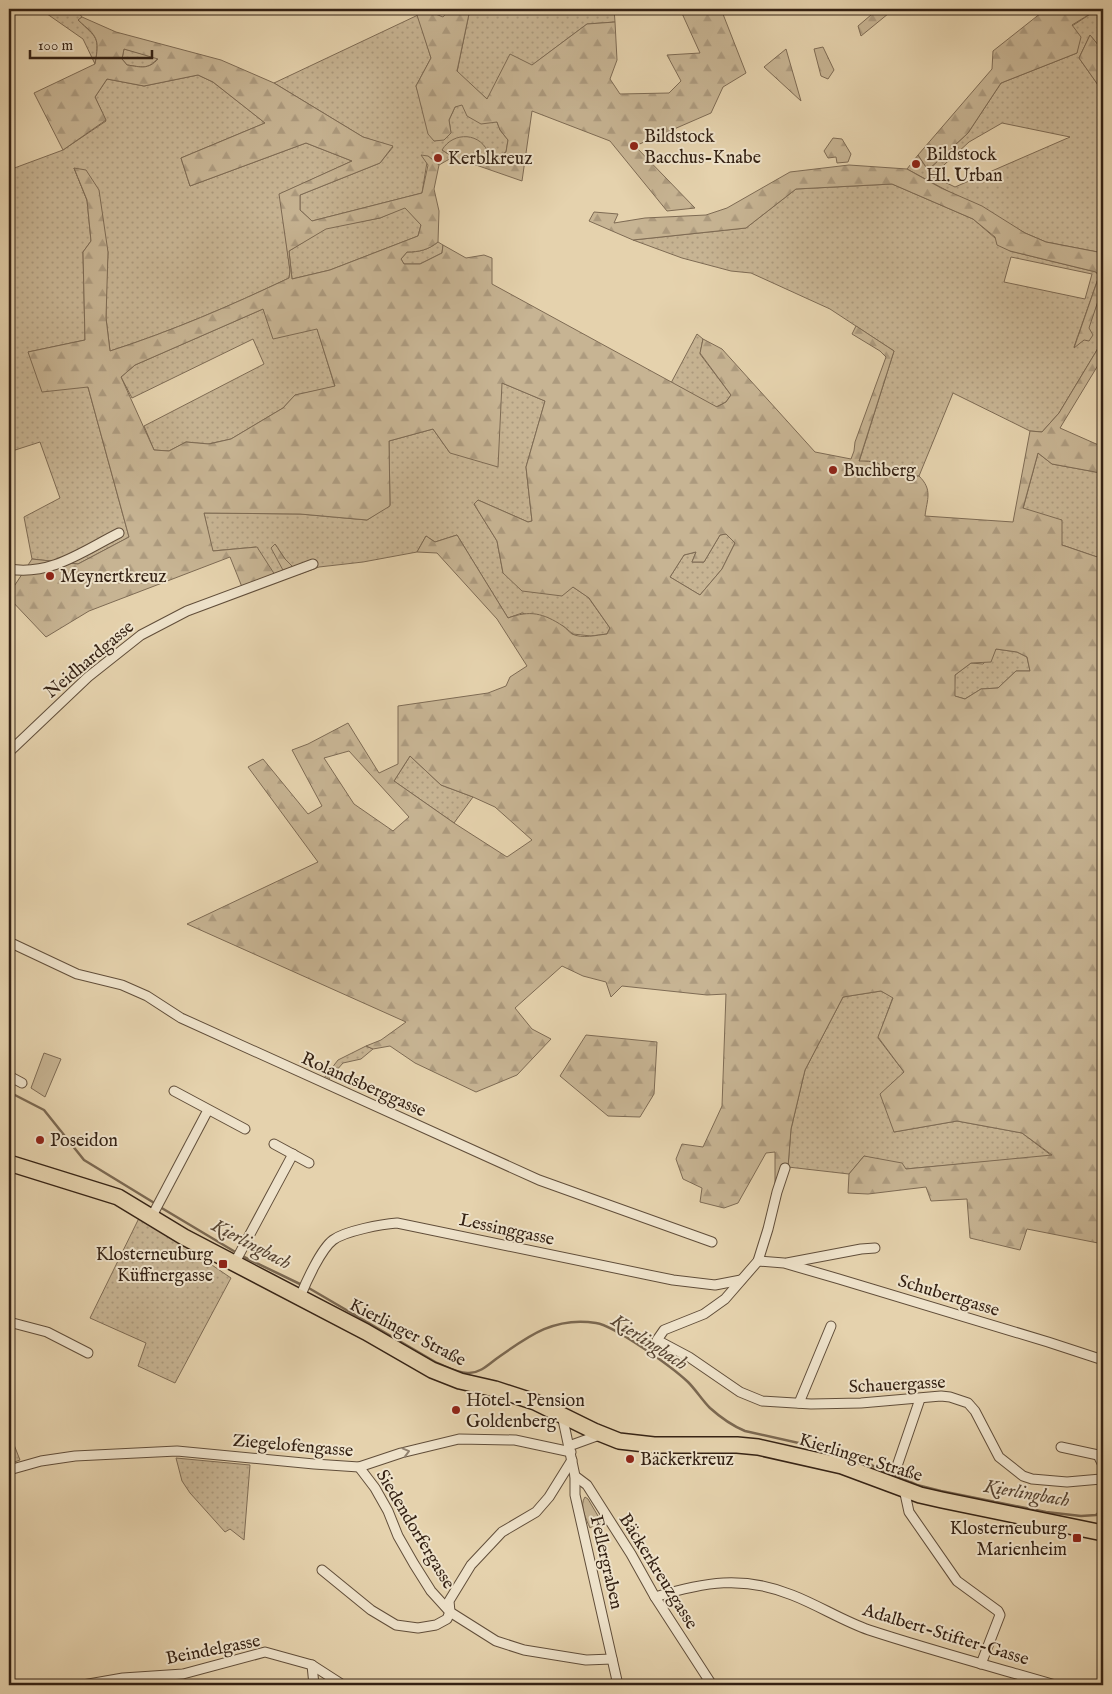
<svg xmlns="http://www.w3.org/2000/svg" width="1112" height="1694" viewBox="0 0 1112 1694" font-family="'IM FELL English',serif">
<style>
.grass{fill:url(#grass-dots);stroke:#7e6b54;fill-rule:evenodd}
.forest{fill:url(#forest-firs);stroke:#7e6b54;fill-rule:evenodd}
.park{fill:#c7b493;stroke:#7e6b54}
.lines{fill:none;stroke-linecap:round;stroke-linejoin:round}
.stream{stroke:#7b6851;stroke-width:2.5}
.minor-casing{stroke:#614e3a;stroke-width:11}
.primary-casing{stroke:#352214;stroke-width:18}
.minor{stroke:#eee2ca;stroke-width:9}
.primary{stroke:#e5d2ad;stroke-width:15}
.oneway{stroke:#92826f}
.poi-dot{fill:#8f2418;stroke:#eee2ca;stroke-width:2}
.labels{text-anchor:middle;stroke-width:4;stroke-linejoin:round;paint-order:stroke}
.poi-label{font-size:18px;fill:#352214;stroke:#eee2ca;text-anchor:start}
.street-label{font-size:18px;fill:#352214;stroke:#eee2ca}
.water-label{font-size:19px;font-style:italic;fill:#584532;stroke:#eee2ca}
</style>
<defs>
<pattern id="grass-dots" width="8" height="8" patternUnits="userSpaceOnUse" patternTransform="scale(1.25)"><rect width="8" height="8" fill="#c7b493"/><path d="M2 2h.1M6 6h.1" fill="none" stroke="#ac9a7e" stroke-width="1.8" stroke-linecap="round"/></pattern>
<pattern id="forest-firs" width="22" height="20" patternUnits="userSpaceOnUse" patternTransform="scale(1.25)"><rect width="22" height="20" fill="#c7b493"/><path d="M5 1l3.5 6h-7zM16 11l3.5 6h-7z" fill="#ac9a7e"/></pattern>
</defs>
<rect width="100%" height="100%" fill="#e5d2ad"/>
<filter id="stains"><feTurbulence type="fractalNoise" baseFrequency=".004" numOctaves="4"/><feColorMatrix values="0 0 0 0 .2 0 0 0 0 .09 0 0 0 0 .02 0 0 0 .5 -.17"/></filter>
<radialGradient id="worn" r=".72"><stop offset=".6" stop-color="#630" stop-opacity="0"/><stop offset="1" stop-color="#630" stop-opacity=".3"/></radialGradient>
<!-- grass -->
<g class="grass">
<path d="M40,9H76L82,17L78,20C97,38 100,37 95,64L83,39Z"/>
<polygon points="470,9 614,9 615,22 587,24 487,99 457,72"/>
<path d="M1098,9H1103V51L1090,35L1079,58L1103,92V253L1046,242L1025,233L907,169L918,155L928,170L968,133L1001,83L1077,53L1072,26ZM1002,123L1070,137L955,187L932,176L969,142Z"/>
<polygon points="418,15 431,58 416,86 434,141 444,139 451,133 449,120 455,107 462,104 497,122 500,130 508,140 506,152 498,157 489,155 442,150 453,157 439,165 428,156 422,193 312,221 300,210 300,195 380,163 393,147 363,137 274,83"/>
<path d="M124,49L158,58C148,70 142,67 127,65L122,59Z"/>
<path d="M198,75L213,82L265,123L181,158L190,186L306,143L352,161L280,194L290,271L289,278C230,306 172,331 110,351L106,318V294L108,252L74,168L87,200L91,241L83,252L85,340L28,352L88,387L129,537L78,564L32,559L24,517L60,498L40,442L9,452V170L63,150L106,121L95,97L107,79L144,86Z"/>
<path d="M892,184L973,219L1010,251L1096,272L1099,276L1074,347L1084,340L1103,286V340L1059,413L1042,432L1030,431L953,393L919,476L908,477L891,474C882,462 873,460 859,462L894,351L830,309L751,273L731,271L682,258L633,240L746,228L796,189ZM1011,257L1092,274L1085,299L1004,282Z"/>
<polygon points="405,207 421,225 418,236 330,270 292,279 289,251 326,228 380,218"/>
<path d="M438,242L443,245L442,253L420,264H404L401,259L407,252C419,252 428,250 438,242Z"/>
<polygon points="263,309 317,328 335,387 295,395 283,408 231,439 208,444 186,442 169,451 154,450 144,426 264,364 253,339 132,398 121,377 135,365"/>
<polygon points="697,334 703,339 700,354 731,395 726,402 716,407 671,383"/>
<polygon points="502,383 545,401 526,467 532,521 528,522 478,500 474,504 497,541 503,573 573,587 588,597 610,628 607,634 591,636 573,634 563,626 522,613 508,618 457,535 435,542 426,536 417,552 363,562 319,567 300,574 285,559 275,544 284,572 274,575 256,547 212,551 204,513 300,514 367,520 390,505 389,441 433,429 450,453"/>
<polygon points="1038,453 1052,464 1101,473 1103,476 1103,559 1062,545 1023,509"/>
<polygon points="726,534 735,543 722,569 700,595 670,577 684,555 696,552 692,562 704,562 720,535"/>
<polygon points="996,649 1017,652 1027,657 1030,671 1016,671 998,688 981,689 965,699 954,696 955,675 971,663 983,664"/>
<polygon points="410,756 441,785 473,797 454,823 394,781"/>
<polygon points="881,991 893,997 878,1038 904,1072 894,1132 957,1121 1022,1133 1052,1156 905,1169 864,1156 849,1174 788,1167 791,1129 805,1070 843,997"/>
<polygon points="366,1046 373,1049 361,1059 343,1063 328,1080 324,1078 338,1060"/>
<polygon points="140,1216 231,1278 175,1383 138,1366 146,1343 90,1318"/>
<polygon points="9,1432 20,1460 9,1464"/>
<polygon points="176,1458 250,1465 244,1540 230,1529 225,1532 190,1493 182,1481"/>
</g>
<!-- forest -->
<g class="forest">
<path d="M415,9H431L433,13L443,17L450,9H470L457,71L487,99L510,54L532,65L587,24L615,22L617,60L610,79L620,94L669,93L681,81L667,55L700,53L680,9H721L746,73L723,87L711,113L635,146L695,208L667,211L610,141L532,111L522,181L453,157L442,150C453,131 482,132 489,155L498,157L506,152L508,140L500,130L497,122L481,124L467,116L462,105L455,107L449,120L451,133L444,140L434,141L428,134L416,86L431,58Z"/>
<polygon points="878,9 894,9 861,36 858,26"/>
<polygon points="1046,9 1098,9 1072,25 1081,37 1077,53 1001,83 968,133 928,170 918,155 992,69 993,51"/>
<path d="M82,17L116,32L221,60L274,83L363,137L393,146L380,163L300,195V210L312,221L422,193L428,165L421,155L428,156L439,165L434,189L439,211L438,242C428,250 419,252 407,252L401,259L404,264H420L442,253L443,245L466,258L484,255L492,258V284L717,407L726,402L731,395L700,353L703,339L722,349L815,452L851,459L854,451L855,442L886,357L880,351L852,334L856,326L894,351L859,461C873,461 882,462 891,474L908,477L919,476C933,490 927,499 925,516L1013,522L1030,431L1042,432L1059,413L1103,340V357L1060,428L1103,447V476L1101,473L1052,464L1038,453L1023,508L1062,520V545L1103,559V1244L1027,1229L1020,1250L970,1238L967,1199L931,1201L926,1187L868,1194L848,1193L849,1174L864,1156L902,1163L906,1169L1052,1155L1022,1133L957,1121L894,1132L880,1094L904,1072L878,1037L893,998L881,991L843,997L805,1070L791,1129L788,1167L775,1183V1152L766,1153L738,1203L724,1208L700,1202L702,1188L683,1179L676,1159L682,1144L703,1147L722,1106L726,994L707,995L622,986L611,997L606,982L583,976L562,966L515,1008L532,1029L551,1039L517,1075L476,1092L415,1063L390,1046L373,1049L366,1046L381,1040L406,1022L187,924L318,862L248,767L263,759L308,814L322,806L292,750L308,744L348,723L379,773L398,764V706L488,693L506,686L510,677L527,666L497,619L437,553L417,552L426,536L435,542L457,535L508,618C530,610 543,613 563,626C566,628 569,632 572,634C582,639 597,635 607,634L610,628L589,598L573,587L562,596L522,591L503,573L497,541L474,504L478,500L528,522L532,521L526,467L545,401L502,383L498,467L450,453L433,429L389,441L390,506L367,520L300,514L204,513L213,551L257,547L275,575L284,572L271,548L275,544L285,559L300,574L242,587L230,557L89,611L46,637L9,598V594L32,559L78,564L129,537L88,387L42,392L28,352L85,340L83,252L91,241L87,200L74,168L86,170L99,190L108,252L106,318L110,351C172,331 230,306 289,278L290,271L279,194L352,161L306,143L190,186L181,158L265,123L213,82L198,75L144,86L107,79L95,97L106,120L63,150L34,93L95,64C100,37 97,37 78,20ZM124,49L158,59C148,70 141,67 127,65L122,59ZM405,208L421,225L418,236L330,270L292,279L289,251L326,229L380,218ZM263,309L273,339L317,329L335,386L295,395L283,408L231,439L209,444L186,442L169,451L154,450L121,377L135,365ZM726,534L735,543L722,569L700,595L670,577L684,555L696,552L692,562H704L720,535ZM996,649L1017,652L1027,657L1030,671H1016L998,688L981,689L965,699L955,696V675L971,663L991,662ZM349,751L409,817L393,831L354,804L324,758ZM410,756L441,785L473,797L495,807L532,840L507,857L454,823L394,781Z"/>
<polygon points="1090,35 1103,51 1103,92 1079,58"/>
<polygon points="823,47 834,70 828,79 821,76 814,49"/>
<polygon points="786,49 801,101 764,67"/>
<polygon points="833,138 842,139 851,154 848,162 837,163 836,157 828,158 824,151"/>
<polygon points="849,165 907,169 941,188 982,206 1025,233 1046,242 1103,253 1103,286 1089,328 1093,335 1089,341 1084,340 1074,348 1099,276 1096,272 1010,251 997,245 995,237 973,219 892,184 796,189 746,228 633,240 589,221 594,212 618,214 614,223 645,218 706,215 727,208 790,172"/>
<polygon points="586,1035 657,1042 654,1094 640,1117 608,1116 560,1076"/>
</g>
<!-- park -->
<g class="park">
<polygon points="44,1053 61,1059 45,1097 31,1088"/>
<path d="M585,1497L588,1499L601,1521L590,1528C586,1519 579,1505 585,1497Z"/>
</g>
<g class="lines">
<!-- stream -->
<g class="stream">
<polyline points="9,1092 44,1110 84,1160 156,1204"/>
<polyline points="160,1207 237,1253"/>
<polyline points="242,1256 302,1285"/>
<path d="M307,1287L437,1363C447,1367 458,1374 469,1373C480,1373 488,1365 496,1359C527,1337 554,1316 596,1323C615,1326 672,1367 688,1382C696,1390 702,1400 710,1408C720,1417 733,1426 745,1431L830,1450L864,1462L917,1485L941,1491L1046,1512L1081,1516L1096,1515L1103,1509"/>
</g>
<!-- minor casing -->
<g class="minor-casing">
<g id="minor">
<path d="M9,569C51,576 83,551 119,533"/>
<polyline points="9,752 88,677 141,635 187,611 313,564"/>
<polyline points="9,942 77,974 122,985 147,996 181,1018 539,1180 712,1242"/>
<polyline points="9,1076 22,1083"/>
<polyline points="174,1091 245,1129"/>
<polyline points="274,1144 309,1163"/>
<polyline points="785,1168 777,1192 768,1229 758,1261 725,1299 704,1314 664,1330 657,1340 689,1357 740,1392 762,1401 811,1404 861,1403 941,1396 950,1397 968,1403 975,1411 999,1457 1023,1476 1032,1479 1067,1482 1101,1479 1103,1483"/>
<polyline points="152,1216 208,1110"/>
<polyline points="758,1261 784,1263 839,1279 1048,1342 1103,1360"/>
<polyline points="787,1263 861,1249 875,1248"/>
<polyline points="234,1264 293,1154"/>
<path d="M300,1297C306,1282 321,1249 333,1240C345,1231 382,1224 397,1223L673,1280L715,1285L741,1280"/>
<polyline points="9,1322 47,1332 88,1353"/>
<polyline points="799,1403 831,1326"/>
<polyline points="562,1415 575,1476 575,1495 618,1685"/>
<polyline points="569,1446 602,1434"/>
<polyline points="1061,1447 1098,1455 1103,1465"/>
<polyline points="359,1467 375,1488 388,1511 398,1536 414,1564 431,1591 450,1612 496,1641 524,1650 586,1660 612,1659"/>
<polyline points="896,1469 920,1399"/>
<polyline points="9,1470 41,1461 75,1456 177,1451 314,1464 359,1467 401,1453 459,1439 515,1440 571,1452"/>
<polyline points="575,1476 587,1485 631,1554 655,1597 712,1685"/>
<polyline points="904,1489 909,1512 957,1581 998,1611 1000,1615 981,1664"/>
<polyline points="322,1570 371,1610 396,1625 418,1628 436,1625 447,1619 450,1612 449,1601 471,1565 502,1532 536,1512 549,1497 572,1460"/>
<path d="M655,1597C704,1582 743,1575 792,1595C818,1605 843,1621 869,1630C930,1650 993,1667 1055,1685"/>
<polyline points="312,1665 314,1685"/>
<polyline points="83,1685 123,1678 183,1674 265,1652 312,1665 343,1685"/>
</g>
</g>
<!-- primary casing -->
<g class="primary-casing">
<polyline id="primary" points="9,1163 118,1197 184,1237 366,1332 432,1370 460,1381 495,1389 535,1402 594,1431 619,1441 654,1445 737,1445 758,1447 842,1466 920,1495 942,1500 1103,1533"/>
</g>
<!-- minor -->
<use href="#minor" class="minor"/>
<!-- primary -->
<use href="#primary" class="primary"/>
</g>
<!-- one-way arrows -->
<defs><path id="oneway-chevron" d="M-2-3.5L2.5 0L-2 3.5" fill="none" stroke-width="1.6" stroke-linecap="round" stroke-linejoin="round" transform="scale(1.25)"/></defs>
<use class="oneway" href="#oneway-chevron" transform="translate(406 1452) rotate(-15)"/>
<!-- markers -->
<g class="poi-dot">
<circle cx="634" cy="146" r="5"/>
<circle cx="438" cy="158" r="5"/>
<circle cx="916" cy="164" r="5"/>
<circle cx="833" cy="470" r="5"/>
<circle cx="50" cy="576" r="5"/>
<circle cx="40" cy="1140" r="5"/>
<rect x="218" y="1259" width="10" height="10" rx="2.5"/>
<circle cx="456" cy="1410" r="5"/>
<circle cx="630" cy="1459" r="5"/>
<rect x="1072" y="1533" width="10" height="10" rx="2.5"/>
</g>
<g class="labels">
<!-- poi labels -->
<g class="poi-label">
<text x="644" y="142">Bildstock<tspan x="644" dy="21">Bacchus-Knabe</tspan></text>
<text x="926" y="160">Bildstock<tspan x="926" dy="21">Hl. Urban</tspan></text>
<text x="448" y="164">Kerblkreuz</text>
<text x="843" y="476">Buchberg</text>
<text x="60" y="582">Meynertkreuz</text>
<text x="50" y="1146">Poseidon</text>
<text x="213" y="1260" text-anchor="end">Klosterneuburg<tspan x="213" dy="21">Küffnergasse</tspan></text>
<text x="466" y="1406">Hotel - Pension<tspan x="466" dy="21">Goldenberg</tspan></text>
<text x="640" y="1465">Bäckerkreuz</text>
<text x="1067" y="1534" text-anchor="end">Klosterneuburg<tspan x="1067" dy="21">Marienheim</tspan></text>
</g>
<!-- street labels -->
<g class="street-label">
<text transform="translate(89 659) rotate(-40)" y="6">Neidhardgasse</text>
<text transform="translate(364 1084) rotate(24)" y="6">Rolandsberggasse</text>
<text transform="translate(507 1229) rotate(12)" y="6">Lessinggasse</text>
<text transform="translate(949 1295) rotate(17)" y="6">Schubertgasse</text>
<text transform="translate(408 1332) rotate(27)" y="6">Kierlinger Straße</text>
<text transform="translate(897 1384) rotate(-3)" y="6">Schauergasse</text>
<text transform="translate(293 1445) rotate(5)" y="6">Ziegelofengasse</text>
<text transform="translate(861 1457) rotate(17)" y="6">Kierlinger Straße</text>
<text transform="translate(416 1529) rotate(59)" y="6">Siedendorfergasse</text>
<text transform="translate(607 1562) rotate(77)" y="6">Fellergraben</text>
<text transform="translate(659 1571) rotate(58)" y="6">Bäckerkreuzgasse</text>
<text transform="translate(946 1634) rotate(17)" y="6">Adalbert-Stifter-Gasse</text>
<text transform="translate(213 1649) rotate(-11)" y="6">Beindelgasse</text>
</g>
<!-- water labels -->
<g class="water-label">
<text transform="translate(252 1243) rotate(28)" y="7">Kierlingbach</text>
<text transform="translate(650 1341) rotate(33)" y="7">Kierlingbach</text>
<text transform="translate(1027 1492) rotate(10)" y="7">Kierlingbach</text>
</g>
</g>
<!-- margin -->
<rect width="1112" height="1694" fill="none" stroke="#e5d2ad" stroke-width="30"/>
<rect x="10" y="10" width="1092" height="1674" fill="none" stroke="#352214" stroke-width="2.5"/>
<rect x="15" y="15" width="1082" height="1664" fill="none" stroke="#352214"/>
<!-- scale -->
<path d="M30 50v8h122v-8" fill="none" stroke="#352214" stroke-width="2.5"/>
<text x="38" y="50" font-size="15" fill="#352214" stroke="#eee2ca" stroke-width="4" paint-order="stroke">100 m</text>
<rect width="100%" height="100%" filter="url(#stains)"/>
<rect width="100%" height="100%" fill="url(#worn)"/>
</svg>
